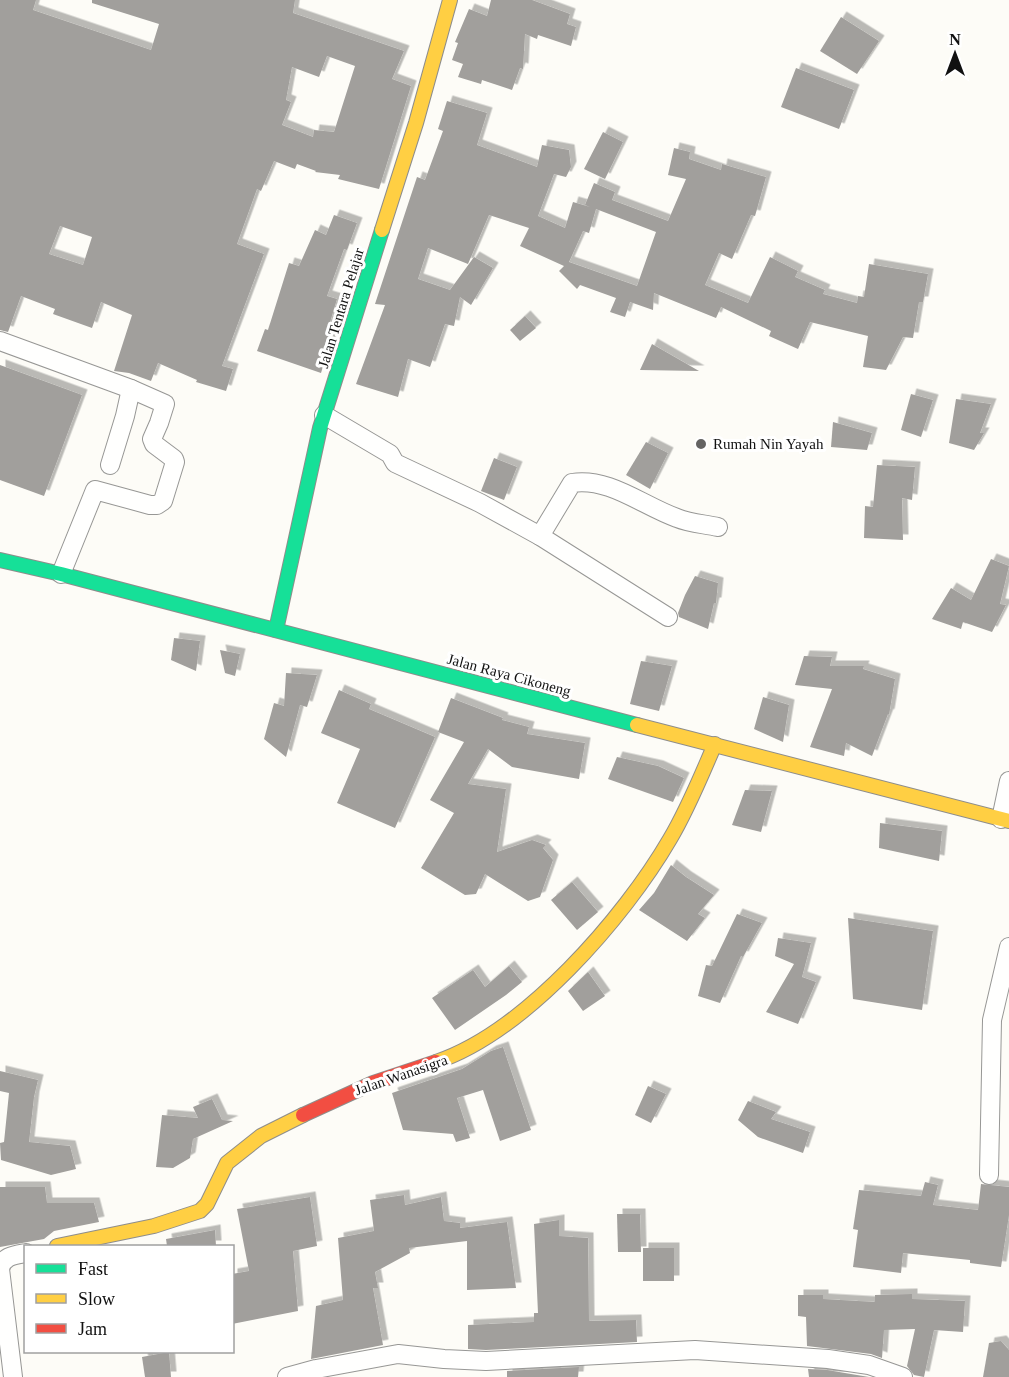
<svg xmlns="http://www.w3.org/2000/svg" width="1009" height="1377" viewBox="0 0 1009 1377" font-family="Georgia,serif">
<style>
.building{fill:#a19f9c;fill-rule:evenodd;filter:url(#shadow)}
.lines{fill:none;stroke-linecap:round;stroke-linejoin:round}
.street-casing{stroke:#979795;stroke-width:20}
.fast-casing{stroke:#8e8d8b;stroke-width:16}
.slow-casing{stroke:#8e8d8b;stroke-width:16}
.jam-casing{stroke:#8e8d8b;stroke-width:16}
.street{stroke:#fffffe;stroke-width:18}
.fast{stroke:#16e098;stroke-width:14}
.slow{stroke:#ffcf43;stroke-width:14}
.jam{stroke:#f24e42;stroke-width:14}
.poi-dot{fill:#646362;stroke:#fff;stroke-width:2}
.labels{text-anchor:middle;stroke-width:6;stroke-linejoin:round;paint-order:stroke}
.street-label{font-size:15px;fill:#111;stroke:#fff}
.poi-label{font-size:15px;fill:#111;stroke:#fff;text-anchor:start}
</style>
<defs>
<filter id="shadow"><feDropShadow dx="5.5" dy="-5.5" stdDeviation="0" flood-color="#0004"/></filter>
</defs>
<rect width="100%" height="100%" fill="#fdfcf7"/>
<!-- building -->
<g class="building">
<path d="M0,0H36L33,10L151,50L159,24L92,3V0H295L293,13L404,51L392,79L411,86L379,189L338,179L340,175L315,172L316,171L297,164L295,169L274,161L261,191L257,189L237,244L264,254L222,366L233,369L226,391L196,382L197,380L158,363L151,381L129,373L114,371L132,315L101,302L92,328L53,314L55,309L21,296L8,332L0,330ZM327,56L355,66L334,132L314,130L313,137L282,125L291,102L286,100L292,67L319,77ZM60,226L92,237L83,265L49,254Z"/>
<polygon points="491,0 532,0 570,14 567,24 576,27 571,46 538,35 537,39 525,34 523,69 520,68 512,90 482,80 481,84 458,77 463,64 452,60 458,43 455,42 469,9 487,16"/>
<polygon points="841,17 879,41 857,74 820,51"/>
<polygon points="796,68 854,90 839,129 781,107"/>
<path d="M447,101L487,113L477,145L537,167L542,145L569,150L571,167L566,177L554,174L538,216L565,228L573,202L590,207L585,205L594,183L615,192L612,200L668,221L686,179L668,175L674,148L690,152L689,159L721,170L722,164L766,177L755,216L751,215L732,259L719,253L705,285L748,303L770,257L798,271L795,277L825,290L823,294L857,303L858,296L864,297L869,264L928,274L923,302H919L913,338L903,337L886,370L863,367L868,336L810,322L798,349L769,336L771,331L721,307L716,318L654,293L653,310L630,302L625,317L610,312L616,298L580,285L577,289L559,271L564,266L520,246L529,228L489,215L468,264L428,248L418,279L450,290L474,257L493,268L471,305L460,297L454,326L445,324L430,367L408,359L398,397L356,384L385,305L375,304L417,177L425,180L443,131L438,129ZM596,209L656,232L637,286L569,262L583,231L589,233Z"/>
<polygon points="603,132 623,142 605,179 584,169"/>
<polygon points="334,215 357,223 347,250 344,249 327,296 337,299 328,329 334,330 321,373 257,351 265,329 268,330 289,263 299,266 315,230 326,235"/>
<polygon points="525,316 536,328 520,341 510,330"/>
<polygon points="652,344 699,371 640,370"/>
<polygon points="0,365 82,395 44,496 0,480"/>
<polygon points="911,394 933,400 921,437 901,430"/>
<polygon points="956,399 991,404 980,433 984,433 974,450 949,443"/>
<polygon points="833,422 872,433 867,450 831,447"/>
<polygon points="646,442 668,453 650,489 626,475"/>
<polygon points="494,458 517,467 504,500 481,491"/>
<polygon points="877,465 915,467 912,500 902,498 903,540 864,538 865,506 873,507"/>
<polygon points="991,559 1009,566 1000,604 1006,605 992,632 963,622 961,629 932,619 951,588 971,600"/>
<polygon points="695,576 718,583 716,603 714,603 708,629 679,617 678,613 685,595"/>
<polygon points="174,638 200,641 196,671 171,660"/>
<polygon points="220,650 240,654 235,676 225,673"/>
<polygon points="804,656 832,657 830,666 864,666 863,669 895,679 889,715 888,714 872,756 846,743 844,756 810,747 832,689 795,685"/>
<polygon points="641,661 672,666 659,711 630,704"/>
<polygon points="286,673 317,675 307,707 300,705 286,757 264,739 274,703 284,706"/>
<polygon points="339,690 371,704 369,709 435,737 395,828 337,803 360,749 321,733"/>
<polygon points="763,697 789,705 783,742 754,729"/>
<polygon points="451,698 503,718 502,720 529,727 527,734 585,743 579,779 512,767 488,749 468,784 506,789 497,852 532,840 546,845 543,848 553,860 540,897 528,901 485,874 476,894 465,895 421,868 454,813 430,800 464,742 438,732"/>
<polygon points="617,757 658,766 684,778 673,802 608,779"/>
<polygon points="745,790 772,791 761,832 732,825"/>
<polygon points="880,823 942,831 939,861 879,848"/>
<polygon points="671,865 686,877 714,895 698,914 705,918 687,941 639,910 654,893"/>
<polygon points="572,882 598,912 577,930 551,900"/>
<polygon points="737,914 762,923 743,957 741,956 720,1003 698,996 706,965 712,966"/>
<polygon points="848,918 933,931 922,1010 853,999"/>
<polygon points="778,938 811,943 802,977 816,982 798,1024 766,1012 794,964 775,956"/>
<polygon points="509,966 522,982 506,995 455,1030 432,998 473,970 485,987"/>
<polygon points="588,972 605,996 583,1011 568,991"/>
<polygon points="503,1047 531,1130 500,1141 483,1090 457,1098 470,1138 456,1142 453,1134 403,1130 392,1093 462,1069 491,1051"/>
<polygon points="0,1071 38,1080 34,1097 29,1142 70,1146 76,1169 51,1175 1,1160 0,1143 4,1142 9,1093 0,1091"/>
<polygon points="648,1086 666,1094 651,1123 635,1115"/>
<polygon points="212,1099 222,1120 233,1121 193,1139 190,1158 173,1168 156,1167 162,1115 198,1118 193,1107"/>
<polygon points="748,1101 776,1112 771,1119 810,1132 803,1153 758,1137 738,1120"/>
<polygon points="925,1182 938,1185 933,1205 978,1210 981,1184 1009,1187 1009,1215 1001,1267 970,1263 970,1260 903,1253 901,1273 853,1267 858,1230 853,1229 859,1190 921,1196"/>
<polygon points="0,1187 45,1187 47,1203 94,1203 99,1222 54,1231 44,1239 0,1247"/>
<polygon points="404,1195 405,1205 441,1197 444,1221 460,1223 460,1228 507,1222 516,1288 467,1290 467,1241 409,1248 410,1253 375,1272 378,1288 373,1288 383,1345 311,1359 316,1306 343,1300 338,1238 374,1231 370,1200"/>
<polygon points="310,1197 317,1246 293,1251 298,1311 232,1324 232,1274 249,1271 237,1209"/>
<polygon points="617,1214 640,1214 641,1252 618,1252"/>
<polygon points="559,1220 559,1236 588,1238 589,1321 636,1320 637,1342 486,1350 468,1349 468,1325 534,1322 534,1313 538,1313 534,1224"/>
<polygon points="215,1230 216,1246 167,1246 166,1239"/>
<rect x="643" y="1248" width="31" height="33"/>
<polygon points="912,1294 912,1299 965,1301 963,1332 934,1330 924,1377 914,1375 907,1366 915,1329 884,1330 882,1358 871,1354 807,1346 806,1317 798,1316 798,1295 823,1295 823,1299 875,1302 875,1295"/>
<polygon points="1001,1341 1009,1350 1009,1377 983,1377 989,1343"/>
<polygon points="169,1352 171,1377 145,1377 142,1357"/>
<polygon points="579,1367 578,1377 507,1377 507,1371"/>
<polygon points="808,1369 827,1370 869,1377 809,1377"/>
</g>
<g class="lines">
<!-- street casing -->
<g class="street-casing">
<g id="street">
<polyline points="0,341 131,389"/>
<polyline points="324,415 390,454 395,463 480,503 540,536 668,617"/>
<path d="M540,536L572,483C609,477 643,506 677,518C689,523 704,524 718,527"/>
<polyline points="61,574 95,490 150,505 157,505 163,501 175,462 174,459 154,444 152,439 159,423 165,404 131,389 125,416 110,465"/>
<polyline points="1001,819 1009,781"/>
<polyline points="989,1175 992,1020 1009,947"/>
<path d="M13,1377L0,1269C3,1256 14,1255 26,1253"/>
<polyline points="287,1377 316,1369 398,1354 444,1359 486,1361 695,1350 828,1359 869,1365 903,1377"/>
</g>
</g>
<!-- fast casing -->
<g class="fast-casing">
<g id="fast">
<polyline points="0,560 61,574 637,725"/>
<polyline points="276,630 320,428 382,230"/>
</g>
</g>
<!-- slow casing -->
<g class="slow-casing">
<g id="slow">
<polyline points="382,230 416,123 450,0"/>
<polyline points="637,725 1009,821"/>
<path d="M436,1062C525,1032 624,918 670,839C688,809 701,776 715,744"/>
<polyline points="57,1246 154,1226 200,1211 207,1204 227,1163 261,1136 303,1115"/>
</g>
</g>
<!-- jam casing -->
<g class="jam-casing">
<polyline id="jam" points="303,1115 373,1083 436,1062"/>
</g>
<!-- street -->
<use href="#street" class="street"/>
<!-- fast -->
<use href="#fast" class="fast"/>
<!-- slow -->
<use href="#slow" class="slow"/>
<!-- jam -->
<use href="#jam" class="jam"/>
</g>
<!-- markers -->
<circle class="poi-dot" cx="701" cy="444" r="6"/>
<g class="labels">
<!-- street labels -->
<g class="street-label">
<text transform="translate(341 308) rotate(-73)" y="5">Jalan Tentara Pelajar</text>
<text transform="translate(509 675) rotate(15)" y="5">Jalan Raya Cikoneng</text>
<text transform="translate(401 1075) rotate(-19)" y="5">Jalan Wanasigra</text>
</g>
<!-- poi labels -->
<g class="poi-label">
<text x="713" y="449">Rumah Nin Yayah</text>
</g>
</g>
<!-- legend -->
<rect x="24" y="1245" width="210" height="108" fill="#ffffff" stroke="#a0a0a0" stroke-width="1.5"/>
<rect x="36" y="1264" width="30" height="9" fill="#16e098" stroke="#a0a0a0" stroke-width="1.5"/>
<text x="78" y="1275" font-size="18" fill="#111111">Fast</text>
<rect x="36" y="1294" width="30" height="9" fill="#ffcf43" stroke="#a0a0a0" stroke-width="1.5"/>
<text x="78" y="1305" font-size="18" fill="#111111">Slow</text>
<rect x="36" y="1324" width="30" height="9" fill="#f24e42" stroke="#a0a0a0" stroke-width="1.5"/>
<text x="78" y="1335" font-size="18" fill="#111111">Jam</text>
<!-- north arrow -->
<g transform="translate(955 54)" stroke="#ffffff" stroke-width="4.5" paint-order="stroke">
<path d="M0-4.5L10 22L0 15L-10 22Z" fill="#111111"/>
<text y="-9" font-size="16" font-weight="bold" text-anchor="middle" fill="#111111">N</text>
</g>
</svg>
